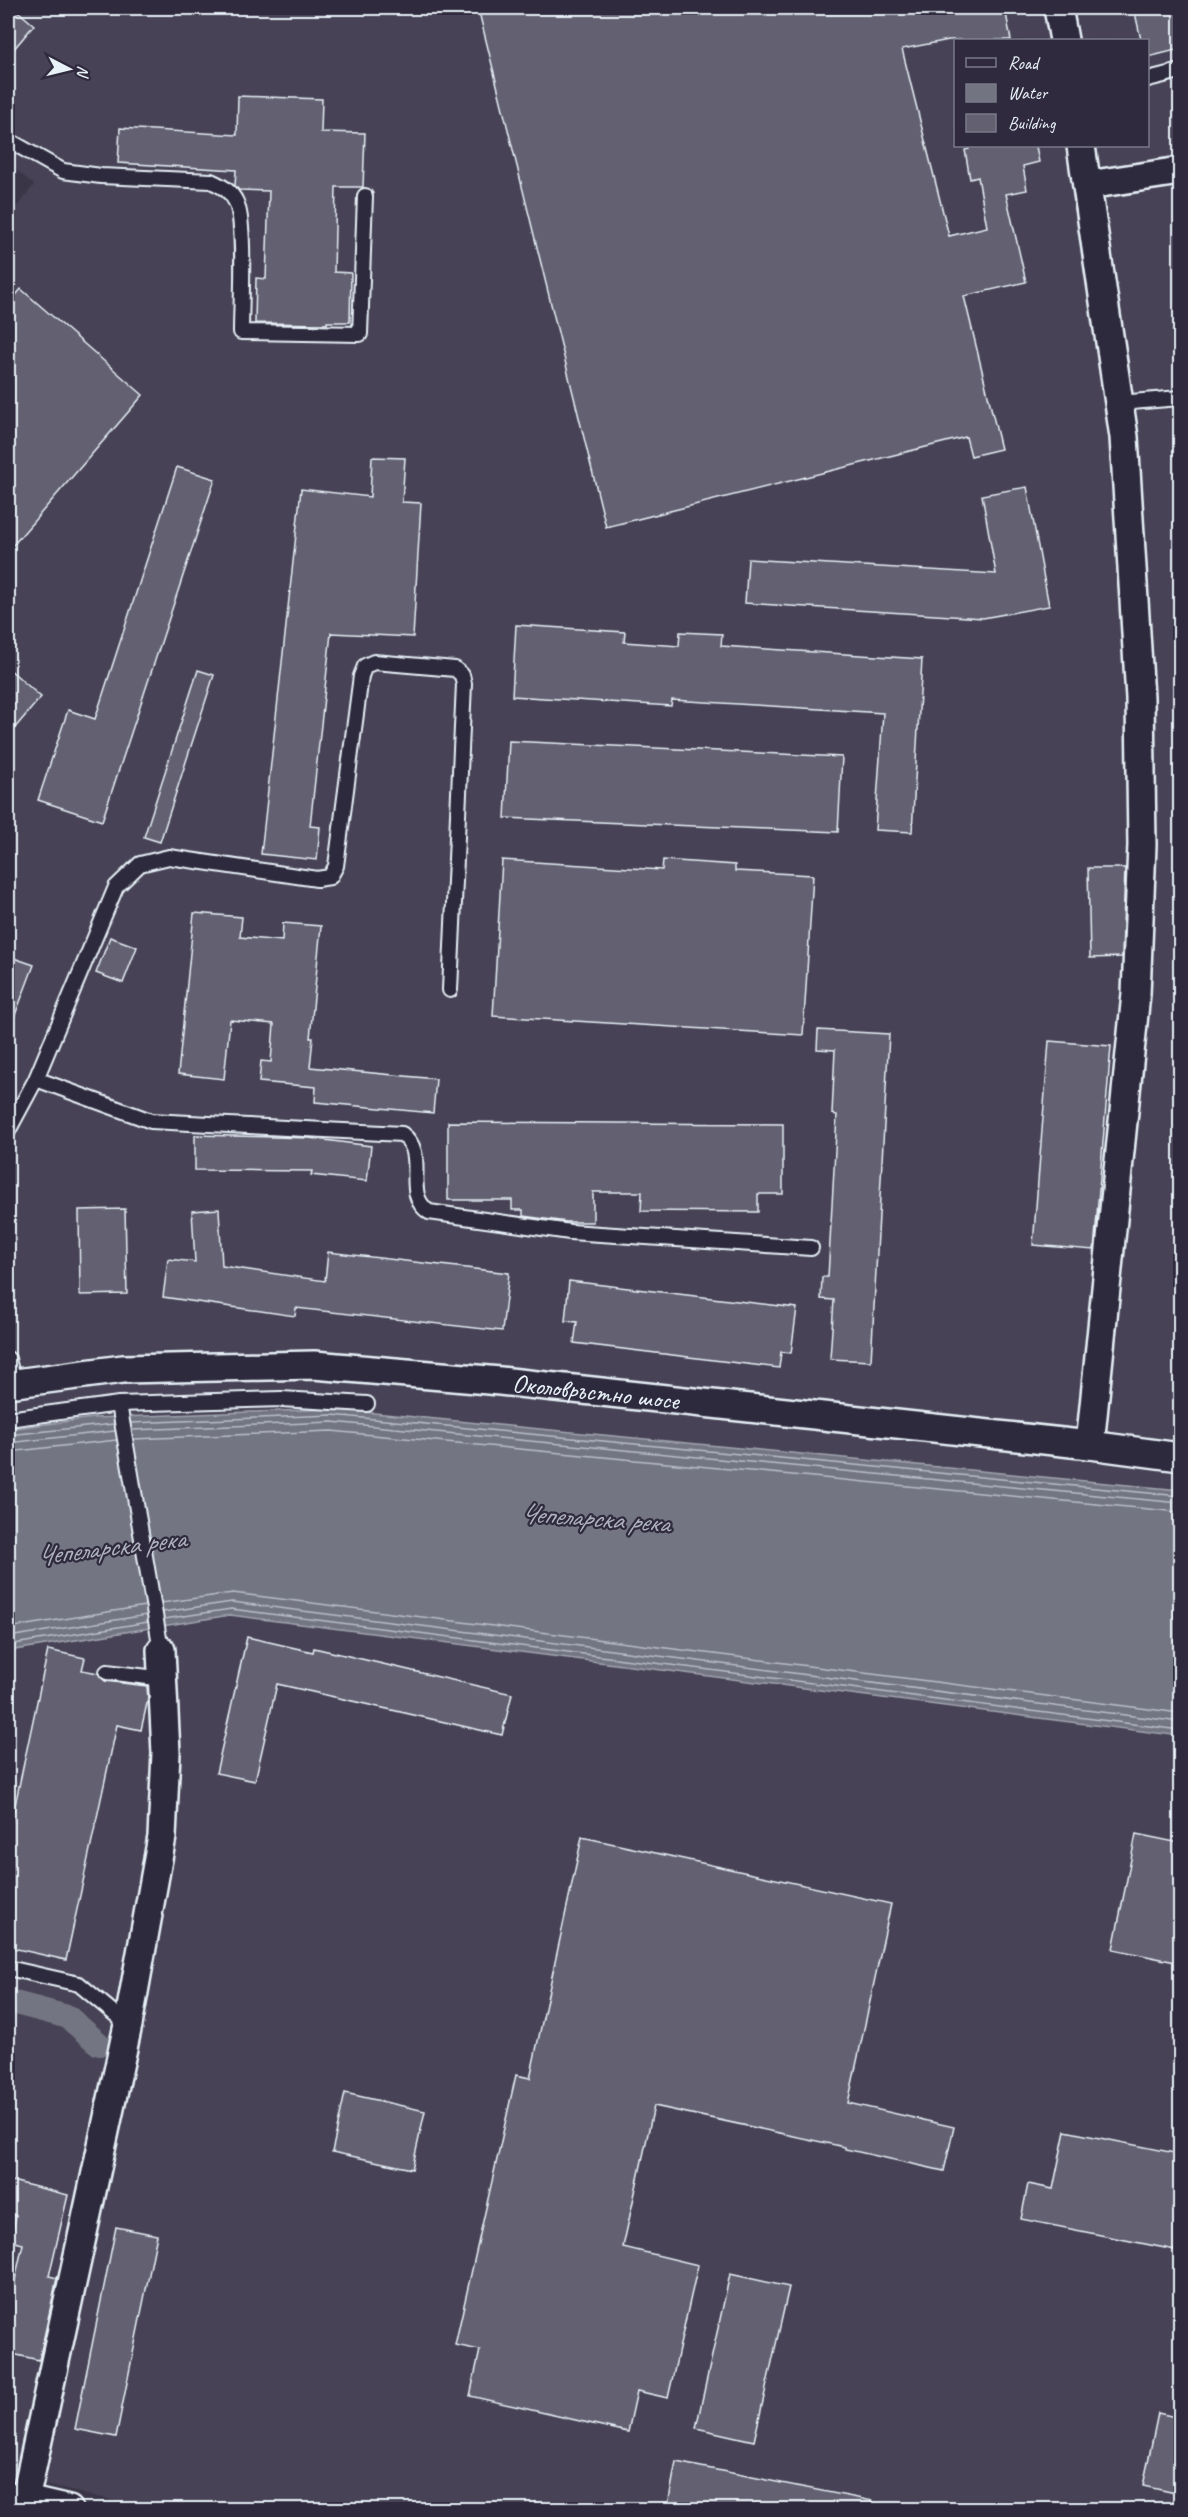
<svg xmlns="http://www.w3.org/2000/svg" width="1188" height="2517" viewBox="0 0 1188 2517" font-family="Caveat,sans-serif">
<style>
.built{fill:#464354;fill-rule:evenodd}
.water{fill:#737482;stroke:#a2a6b1;stroke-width:1.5}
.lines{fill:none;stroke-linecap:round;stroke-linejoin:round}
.shore{stroke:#b9bfc9;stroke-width:1.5}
.canal{stroke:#737482;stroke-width:24}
.building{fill:#636171;stroke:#e8f1f8;stroke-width:1.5}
.lane-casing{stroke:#e8f1f8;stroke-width:18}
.street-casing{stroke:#e8f1f8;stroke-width:32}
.lane{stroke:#2f2a3d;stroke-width:14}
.street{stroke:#2f2a3d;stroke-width:27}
.labels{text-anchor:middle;stroke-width:4.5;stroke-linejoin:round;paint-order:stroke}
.street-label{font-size:26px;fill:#e8f1f8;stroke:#2f2a3d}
.water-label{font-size:27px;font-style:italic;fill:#aeb2bd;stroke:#2f2a3d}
</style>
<rect width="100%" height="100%" fill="#3a3648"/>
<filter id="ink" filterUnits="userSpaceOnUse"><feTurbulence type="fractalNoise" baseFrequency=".0167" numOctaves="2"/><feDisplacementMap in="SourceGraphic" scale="12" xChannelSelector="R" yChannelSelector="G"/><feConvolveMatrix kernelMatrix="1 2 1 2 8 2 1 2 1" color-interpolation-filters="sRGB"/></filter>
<g filter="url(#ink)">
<!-- built -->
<g class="built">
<path d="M8,8H1180V1490L332,1409L93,1418L8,1429V218L34,185L8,163ZM956,40H1148V146H956Z"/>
<polygon points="230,1615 1180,1736 1180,2509 156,2510 8,2477 8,1651"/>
</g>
<!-- water -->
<polygon class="water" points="332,1409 1180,1490 1180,1736 230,1615 8,1651 8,1429 93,1418"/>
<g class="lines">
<!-- shore -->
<g class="shore">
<polyline points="131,1423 332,1415 1180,1496"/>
<polyline points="132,1430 332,1422 1180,1503"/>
<polyline points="8,1435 114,1424"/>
<polyline points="133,1439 331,1431 1180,1512"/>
<polyline points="8,1443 115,1431"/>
<polyline points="8,1452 117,1440"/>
<polyline points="161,1603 233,1593 1180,1713"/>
<polyline points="163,1612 232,1602 1180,1722"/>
<polyline points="164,1619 231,1609 1180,1730"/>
<polyline points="8,1628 145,1606"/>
<polyline points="8,1637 147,1615"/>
<polyline points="8,1645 148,1622"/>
</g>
<!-- canal -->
<polyline class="canal" points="8,2001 68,2017 99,2044"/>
</g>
<!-- building -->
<g class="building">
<polygon points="8,8 14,8 34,25 8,56"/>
<polygon points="478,8 1005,8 1011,40 949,40 902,49 949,236 987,227 978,177 970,179 965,150 969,149 968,146 1036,146 1039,162 1023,166 1027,190 1006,194 1026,282 964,296 1001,449 971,456 966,437 606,527"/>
<polygon points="1134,8 1180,8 1180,49 1148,57 1148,40 1141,40"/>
<polygon points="238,96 322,99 321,132 365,133 363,187 336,187 334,272 351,273 350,322 327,322 327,324 255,323 256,278 266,279 269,191 239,190 235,186 236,170 118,163 120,128 237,135"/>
<polygon points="21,289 143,395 8,551 8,305"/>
<polygon points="372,457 405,458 402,502 421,503 413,637 331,633 310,826 320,827 317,860 261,854 301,489 370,497"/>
<polygon points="177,467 215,479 102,821 38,800 68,710 95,719"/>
<polygon points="1027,487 1049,606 983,618 745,603 748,559 996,574 982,495"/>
<polygon points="516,625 625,632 624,642 679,646 680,632 722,634 721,646 922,659 912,832 875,830 883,713 672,700 671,706 512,696"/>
<polygon points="8,668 41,697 8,736"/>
<polygon points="198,670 214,675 160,842 144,837"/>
<polygon points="509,741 842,757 838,832 505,818"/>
<polygon points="502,860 662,870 663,860 735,865 735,871 813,875 803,1035 493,1016"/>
<polygon points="1088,868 1125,868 1122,957 1090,958"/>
<polygon points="194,913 242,917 240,937 282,941 283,923 321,926 310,1038 313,1038 310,1067 436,1079 433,1113 315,1102 316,1087 259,1082 261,1061 271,1062 274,1024 230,1020 224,1079 178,1074"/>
<polygon points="110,937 137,947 123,983 96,973"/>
<polygon points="8,956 34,965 9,1031 8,1031"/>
<polygon points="818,1030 889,1034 871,1361 830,1359 834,1300 821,1299 822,1277 828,1277 837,1115 832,1114 835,1050 817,1049"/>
<polygon points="1049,1041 1111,1046 1094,1250 1033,1245"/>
<polygon points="448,1122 783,1124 783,1194 758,1194 758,1212 641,1211 642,1192 593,1192 593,1222 567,1222 523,1216 523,1210 512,1210 512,1200 448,1200"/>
<polygon points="195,1135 309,1138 371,1146 367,1181 311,1175 312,1171 195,1170"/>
<polygon points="125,1209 127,1294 80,1295 79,1210"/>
<polygon points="219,1209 222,1266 325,1281 328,1252 509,1273 502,1331 296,1308 295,1316 163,1297 168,1259 195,1262 192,1211"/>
<polygon points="569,1281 797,1308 791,1353 781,1352 779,1368 574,1343 577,1322 565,1321"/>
<polygon points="247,1637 313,1652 314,1648 512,1694 502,1735 277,1684 255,1781 216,1773"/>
<polygon points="48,1650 85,1658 82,1670 98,1673 105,1681 147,1686 148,1699 141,1730 117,1725 66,1960 8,1947 8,1838"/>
<polygon points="1136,1834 1180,1843 1180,1963 1113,1949"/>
<polygon points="582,1837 891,1904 848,2103 954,2127 944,2171 845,2149 845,2147 654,2106 623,2247 698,2265 668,2398 637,2391 628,2432 470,2396 480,2350 455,2345 516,2075 530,2078"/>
<polygon points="345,2093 425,2111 412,2169 332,2152"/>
<polygon points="1065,2131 1180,2154 1180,2251 1021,2219 1028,2184 1053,2189"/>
<polygon points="8,2180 68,2195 49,2276 57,2278 39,2360 8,2353 8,2311 23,2244 11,2241 16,2216 8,2215"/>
<polygon points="116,2227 157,2235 116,2437 75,2429"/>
<polygon points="730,2274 789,2287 754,2441 696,2428"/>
<polygon points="1158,2413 1180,2418 1180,2494 1143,2486"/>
<polygon points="676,2462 873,2501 872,2510 667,2510"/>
</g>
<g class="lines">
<!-- lane casing -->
<g class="lane-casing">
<g id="lane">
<polyline points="1148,79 1180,71"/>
<path d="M8,140L63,171L101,176L211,181C222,186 231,191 236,202C246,222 241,305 241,332L360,334L365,196"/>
<polyline points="1119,403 1180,398"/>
<path d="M36,1079L151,1121L402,1134C430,1155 401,1193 429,1212L570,1232L811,1248"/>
<polyline points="8,1131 36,1079 116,887 140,864 169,857 317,879 330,877 336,866 361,676 365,666 374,662 455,669 462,675 464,684 450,990"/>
<polyline points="8,1359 14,1383"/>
<polyline points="119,1404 161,1650"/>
<polyline points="8,1419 119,1404 281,1399 367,1404"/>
<polyline points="107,1672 164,1679"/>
<polyline points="8,1968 79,1984 128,2025"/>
</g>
</g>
<!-- street casing -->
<g class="street-casing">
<g id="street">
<polyline points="1058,8 1064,40"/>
<polyline points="1081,146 1124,437 1140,698 1142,845 1136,994 1090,1445"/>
<polyline points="1088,185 1180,171"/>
<path id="s1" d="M8,1384L123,1369L314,1365L500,1381L1090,1445L1180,1457"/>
<polyline points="9,2496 69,2510"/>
<polyline points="25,2500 128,2025 162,1837 166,1753 161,1650"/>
</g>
</g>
<!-- lane -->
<use href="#lane" class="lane"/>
<!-- street -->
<use href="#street" class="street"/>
</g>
</g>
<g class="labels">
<!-- street labels -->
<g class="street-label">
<text dy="9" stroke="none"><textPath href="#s1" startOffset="590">Околовръстно шосе</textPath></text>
</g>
<!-- water labels -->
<g class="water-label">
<text transform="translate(595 1518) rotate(4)" y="9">Чепеларска река</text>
<text transform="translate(111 1547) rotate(-7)" y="9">Чепеларска река</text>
</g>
</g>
<!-- margin -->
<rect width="1188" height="2517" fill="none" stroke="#2f2a3d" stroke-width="30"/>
<rect x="15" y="15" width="1158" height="2487" fill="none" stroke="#e8f1f8" stroke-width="2" filter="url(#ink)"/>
<!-- legend -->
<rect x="954" y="39" width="195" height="108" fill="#2f2a3d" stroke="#797a88" stroke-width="1.5"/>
<rect x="966" y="58" width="30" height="9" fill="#2f2a3d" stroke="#797a88" stroke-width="1.5"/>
<text x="1008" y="69" font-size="18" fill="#e8f1f8">Road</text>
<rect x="966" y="84" width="30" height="18" fill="#737482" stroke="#797a88" stroke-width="1.5"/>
<text x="1008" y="99" font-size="18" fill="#e8f1f8">Water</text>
<rect x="966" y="114" width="30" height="18" fill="#636171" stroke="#797a88" stroke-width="1.5"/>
<text x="1008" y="129" font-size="18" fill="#e8f1f8">Building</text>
<!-- north arrow -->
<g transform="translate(69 69) rotate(97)" stroke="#2f2a3d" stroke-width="4.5" paint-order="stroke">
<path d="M0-4.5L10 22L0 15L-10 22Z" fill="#e8f1f8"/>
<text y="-9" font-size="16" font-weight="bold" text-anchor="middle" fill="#e8f1f8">N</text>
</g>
</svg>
